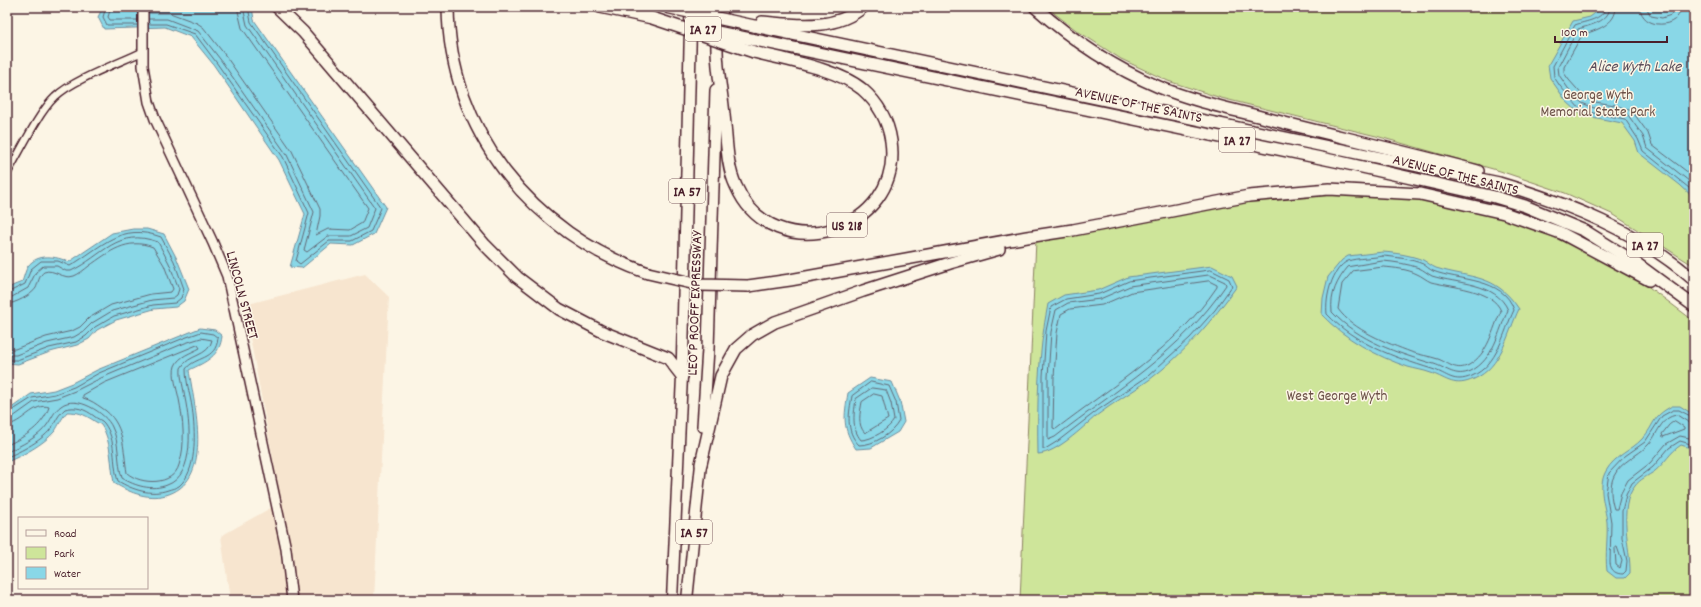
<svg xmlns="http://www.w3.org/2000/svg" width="1701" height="607" viewBox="0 0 1701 607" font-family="Dekko,sans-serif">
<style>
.built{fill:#f7e5cf}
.green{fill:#cee59a;stroke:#8c8262}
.water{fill:#89d7e7;stroke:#708d9c}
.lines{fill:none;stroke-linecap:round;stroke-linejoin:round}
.shore{stroke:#636976;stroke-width:1}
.minor-casing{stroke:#4a1f2b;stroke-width:9}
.secondary-casing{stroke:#4a1f2b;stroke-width:12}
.primary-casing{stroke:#4a1f2b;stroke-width:13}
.motorway-casing{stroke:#4a1f2b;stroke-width:14}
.minor{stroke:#fcf5e5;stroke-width:6}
.secondary{stroke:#fcf5e5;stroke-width:9}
.primary{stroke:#fcf5e5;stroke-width:10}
.motorway{stroke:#fcf5e5;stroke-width:11}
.motorway-bridge-casing{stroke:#4a1f2b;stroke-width:14;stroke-linecap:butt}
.motorway-bridge{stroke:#fcf5e5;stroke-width:11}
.labels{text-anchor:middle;stroke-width:3;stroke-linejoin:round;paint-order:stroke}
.shield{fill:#fcf5e5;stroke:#7f5f63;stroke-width:1}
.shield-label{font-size:14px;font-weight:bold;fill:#4a1f2b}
.park-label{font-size:15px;fill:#6b5047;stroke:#fcf5e5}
.street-label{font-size:15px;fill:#4a1f2b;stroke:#fcf5e5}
.water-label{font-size:16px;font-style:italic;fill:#5a4d5a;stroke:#fcf5e5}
</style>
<rect width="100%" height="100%" fill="#fcf5e5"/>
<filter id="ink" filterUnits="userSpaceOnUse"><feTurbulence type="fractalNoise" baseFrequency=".025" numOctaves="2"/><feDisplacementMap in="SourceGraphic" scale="8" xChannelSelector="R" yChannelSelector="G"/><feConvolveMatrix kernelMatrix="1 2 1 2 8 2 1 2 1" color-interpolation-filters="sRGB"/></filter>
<g filter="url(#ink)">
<!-- built -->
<polygon class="built" points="365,274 389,297 374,600 230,600 221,536 281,502 244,305"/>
<!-- green -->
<g class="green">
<polygon points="1046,7 1694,7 1694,266 1614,215 1565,193 1500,171 1376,136 1221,98 1168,81 1121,59 1076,30"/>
<polygon points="1329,189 1420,194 1504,213 1557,239 1613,260 1694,321 1694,600 1020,600 1036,240 1200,205"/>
</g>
<!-- water -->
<g class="water">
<polygon points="103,7 252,7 254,20 386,207 374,234 353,245 331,244 302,268 290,267 305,214 279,160 213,64 191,37 165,27 104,29 98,17"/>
<polygon points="1603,7 1644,7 1662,9 1694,7 1694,198 1680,185 1639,153 1635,141 1622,123 1592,117 1577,111 1566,101 1550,78 1548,65 1573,21 1590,17"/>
<path d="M133,229H147L164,234L177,259L189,289L184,301L176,307L154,309L116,320L97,330L89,339L77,345L50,352L18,364L7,363V291L12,286L22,282C24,277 25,271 28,266C38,253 56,256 69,262L112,233Z"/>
<path d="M1383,252C1396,253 1410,255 1423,260C1427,262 1431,266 1436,268C1472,279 1495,273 1519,309C1507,334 1502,367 1474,379C1454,388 1448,379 1431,373C1423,370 1415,369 1408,367C1376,356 1345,339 1322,315L1323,298L1328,277L1342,260L1348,256Z"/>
<path d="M1212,266L1232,276L1237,286C1212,321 1184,354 1149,380C1132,392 1113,403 1096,416C1082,428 1057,453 1038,454C1037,404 1038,353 1048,304L1064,295L1098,290L1128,277Z"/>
<path d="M200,328L215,330L222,336C220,356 206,362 189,370C194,406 214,478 169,494C150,501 130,493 114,483C111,468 111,437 101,425C99,423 95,422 93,420C83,414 79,412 67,412C61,419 59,425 55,431C43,445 23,455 7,462V411L31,394L54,390L72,383L97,370Z"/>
<path d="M870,378L892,382L900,401L904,422L898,432L871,448L856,449C842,428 844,417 848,393Z"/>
<path d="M1672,406H1680L1694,415V449L1681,445C1670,452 1665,463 1655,471C1648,476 1640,479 1635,486C1617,507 1631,549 1630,573L1625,578H1616L1607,571C1605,554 1608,538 1607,522C1605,505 1597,487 1606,471C1615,455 1631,451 1642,439C1656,424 1650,418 1672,406Z"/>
</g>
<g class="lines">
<!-- shore -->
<g class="shore">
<polyline points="106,7 103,17 107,25 138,25"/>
<polyline points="111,7 108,17 110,20 138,20"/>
<path d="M1605,7C1604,20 1585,21 1575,25L1553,66L1554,77L1560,86L1579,108L1593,113L1625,119L1638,139L1643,151L1694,192"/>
<path d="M1610,7C1609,22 1590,25 1578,29L1558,67L1559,75L1572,94L1582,103L1594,108L1613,110L1628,115L1643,136L1647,148L1694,185"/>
<path d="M1616,7C1616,25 1596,30 1582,35L1564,67V73L1569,80L1585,98L1595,102L1615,105L1632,111L1648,133L1652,145L1694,177"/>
<path d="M1640,7C1641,30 1680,30 1681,7"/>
<polyline points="1646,7 1651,16 1662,18 1671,15 1675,7"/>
<polyline points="148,13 170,13 197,23 203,27 225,55 292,151 320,209 320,216 316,235 328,229 350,230 362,223 368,208 242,28 237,7"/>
<polyline points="148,19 167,19 198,31 220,59 287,155 314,212 304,250 307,252 328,236 351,236 367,228 375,208 247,25 243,7"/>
<polyline points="148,24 166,24 195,34 216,62 283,157 309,213 296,261 300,264 329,241 352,241 371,231 381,208 251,22 248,7"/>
<path d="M1383,256C1396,257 1411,259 1423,264C1426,266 1429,269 1433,271C1458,281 1504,277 1514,310C1503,333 1498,365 1472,376C1453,384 1448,374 1432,369C1394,357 1355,344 1327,314C1325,298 1332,268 1348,261C1356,258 1374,258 1383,256Z"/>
<path d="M1383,261C1395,262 1408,264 1419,268C1424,270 1428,274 1432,276C1457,284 1496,282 1508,310C1498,332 1494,359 1471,371C1455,378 1447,368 1434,364C1397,353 1359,341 1332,312C1330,294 1337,280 1348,267Z"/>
<path d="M1384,267C1395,268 1407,269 1417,274C1422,276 1426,280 1431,282C1450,287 1493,289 1501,311C1492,330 1489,353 1469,365C1456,372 1449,363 1438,359C1429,356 1420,355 1411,352C1387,343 1353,330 1338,309L1342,284L1353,271Z"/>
<polygon points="1211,270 1229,279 1232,286 1215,310 1190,338 1148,376 1098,410 1058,441 1045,449 1043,449 1043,376 1046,331 1051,307 1066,299 1099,294 1129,281"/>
<path d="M1210,275L1225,282L1226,285C1180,353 1118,388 1055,437L1048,440V377L1051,332L1056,310L1068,303L1100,299L1130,286Z"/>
<path d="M1209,281L1217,285V287C1176,348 1113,385 1056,429L1053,428L1054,377L1057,333L1061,314L1070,309L1102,305L1132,292Z"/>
<path d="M7,293L25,284L31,269L41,261H58L70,266C102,247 120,222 161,237L174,261L184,289L181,298L175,303L153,305L114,316L95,327L86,336L76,342L49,348L17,360H7"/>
<path d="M7,298L12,297L28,288L36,272L43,266H57L66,271H71C103,256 117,227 158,242L169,263L179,289L177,295L173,298L152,300L112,311L92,323L84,331L74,337L47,343L16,355H7"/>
<path d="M7,304C14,304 32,295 36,288C38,284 39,275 44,272C54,268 63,280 74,276C79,274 84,270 89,266C109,252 127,237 153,247L164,265L173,289L171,292L151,294L111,305L89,318L80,327L72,331L46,337L15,349H7"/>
<path d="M198,345L200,348C191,353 179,356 175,366C172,375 177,389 179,399C183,419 186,445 179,465C173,486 141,485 127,473C123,449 125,423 102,408C96,404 91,400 83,398V395L104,383Z"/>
<path d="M871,382L889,386L896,402L899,421C892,434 874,445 859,445C845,431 849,413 852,396Z"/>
<path d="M872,388L886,390L891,403L894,420C889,429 872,440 861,440C851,428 854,413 856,399Z"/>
<path d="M874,394L882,396L888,419L865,433C857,425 860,413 862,402Z"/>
<path d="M7,414L32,398L55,394L74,387L99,373L184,338L201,332L213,334L218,338C216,361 195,356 186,369C186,385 192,400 193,415C195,435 197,471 179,486C176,488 171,489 168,490C151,496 133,490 118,481C112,463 117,440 104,423C102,420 97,419 94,416C85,409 76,406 65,409C57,416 57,420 52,427C45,439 20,452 7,457"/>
<path d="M1694,418L1679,410H1673L1662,416L1645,442L1625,456L1609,473L1606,493L1611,522L1610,563C1611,571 1616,574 1623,574L1626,571L1627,561L1622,538V511L1626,495L1632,483L1653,467L1669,448L1680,441L1694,445"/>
<path d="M7,419L13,417L34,402L57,398L75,391L101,378L185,343L201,338L212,340C209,357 188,354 181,368C180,378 184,389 185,398C190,423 196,475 167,485C152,491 135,486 122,478C117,462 120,443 112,427C106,413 76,394 61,406C54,411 52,418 47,425C39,437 20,446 7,452"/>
<polygon points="1675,421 1684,427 1684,429 1663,437 1662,434 1669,425"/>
<path d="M1694,423L1688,422L1677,415C1660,417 1658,435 1648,445C1638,456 1621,461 1614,476C1609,486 1611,499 1614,509H1617L1621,493L1628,480L1650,463L1666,444L1680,436L1694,439"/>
<path d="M7,425C22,424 34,402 49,407C43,426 25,437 7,445"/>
<polygon points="1617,547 1622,561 1620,568 1616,565 1615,549"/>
</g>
<!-- minor casing -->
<g class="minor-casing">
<path id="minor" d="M7,174C20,152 38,113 55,97C72,80 119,63 142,52"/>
</g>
<!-- secondary casing -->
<g class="secondary-casing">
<polyline id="secondary" points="143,7 143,66 149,102 155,119 213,243 227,276 286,549 292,600"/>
</g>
<!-- primary casing -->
<g class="primary-casing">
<g id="primary">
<polyline points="672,600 682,376"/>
<polyline points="687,600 701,464"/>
</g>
</g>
<!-- motorway casing -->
<g class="motorway-casing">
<g id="motorway">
<polyline points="277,7 303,32 485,245 517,277 559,309 603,332 668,358 682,376"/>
<path d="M448,7C449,131 533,234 648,273"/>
<polyline points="600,7 652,18"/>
<path d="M722,7C721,19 718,31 717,43C716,66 722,92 724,115C727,139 726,165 736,186C773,271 904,232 891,141C888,120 878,103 862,89C838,69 785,60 754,52"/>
<path d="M1035,7C1072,40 1114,68 1159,87C1196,102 1235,110 1273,120C1341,137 1410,153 1478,171"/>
<path d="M762,22C796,25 835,31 863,7"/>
<path d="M754,26L1499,183C1569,204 1638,231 1694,280"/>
<polyline points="755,40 1340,162 1495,197 1525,206 1585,231 1633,261 1694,306"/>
<polyline points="748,286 790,280 1027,237 1073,230 1249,196 1329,189 1420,194 1504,213 1561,233 1649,280"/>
<polyline points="682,376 691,7"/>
<polyline points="703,426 708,349 716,90"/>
<polyline points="701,464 721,376 736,349 752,335 775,322 863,291 950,263 999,249"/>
</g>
</g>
<!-- minor -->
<use href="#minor" class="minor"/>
<!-- secondary -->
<use href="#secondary" class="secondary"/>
<!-- primary -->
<use href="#primary" class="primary"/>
<!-- motorway -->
<use href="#motorway" class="motorway"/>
<!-- motorway-bridge casing -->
<g class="motorway-bridge-casing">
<g id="motorway-bridge">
<polyline points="666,7 754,26"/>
<polyline points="652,18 754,52"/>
<polyline points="703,29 755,40"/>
<polyline points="648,273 700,285 748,286"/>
</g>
</g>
<!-- motorway-bridge -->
<use href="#motorway-bridge" class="motorway-bridge"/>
</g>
</g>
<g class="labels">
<!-- shield labels -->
<g class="shield">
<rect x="685" y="17" width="36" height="24" rx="3"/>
<rect x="1219" y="128" width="36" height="24" rx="3"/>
<rect x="669" y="179" width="36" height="24" rx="3"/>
<rect x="827" y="213" width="40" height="24" rx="3"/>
<rect x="1627" y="233" width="36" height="24" rx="3"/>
<rect x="676" y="520" width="36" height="24" rx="3"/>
</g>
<g class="shield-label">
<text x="703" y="34">IA 27</text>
<text x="1237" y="145">IA 27</text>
<text x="687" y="196">IA 57</text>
<text x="847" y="230">US 218</text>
<text x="1645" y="250">IA 27</text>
<text x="694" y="537">IA 57</text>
</g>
<!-- park labels -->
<g class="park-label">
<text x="1598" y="99">George Wyth<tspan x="1598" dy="17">Memorial State Park</tspan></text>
<text x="1337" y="400">West George Wyth</text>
</g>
<!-- street labels -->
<g class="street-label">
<text transform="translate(1139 104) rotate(12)" y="5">AVENUE OF THE SAINTS</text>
<text transform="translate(1456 174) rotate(14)" y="5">AVENUE OF THE SAINTS</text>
<text transform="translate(243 295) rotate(75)" y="5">LINCOLN STREET</text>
<text transform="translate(694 303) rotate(-88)" y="5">LEO P ROOFF EXPRESSWAY</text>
</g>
<!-- water labels -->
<g class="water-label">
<text x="1635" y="71">Alice Wyth Lake</text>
</g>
</g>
<!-- margin -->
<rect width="1701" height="607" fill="none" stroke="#fcf5e5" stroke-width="24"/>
<rect x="12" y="12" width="1677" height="583" fill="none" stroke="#4a1f2b" stroke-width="1.5" filter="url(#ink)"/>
<!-- legend -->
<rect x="18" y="517" width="130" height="72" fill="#fcf5e5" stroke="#b59f9b"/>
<rect x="26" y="530" width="20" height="6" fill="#fcf5e5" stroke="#b59f9b"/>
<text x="54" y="537" font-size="12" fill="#4a1f2b">Road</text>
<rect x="26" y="547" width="20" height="12" fill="#cee59a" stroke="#b59f9b"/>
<text x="54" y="557" font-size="12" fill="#4a1f2b">Park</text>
<rect x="26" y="567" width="20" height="12" fill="#89d7e7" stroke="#b59f9b"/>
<text x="54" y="577" font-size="12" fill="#4a1f2b">Water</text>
<!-- scale -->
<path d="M1555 36v6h112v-6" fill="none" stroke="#4a1f2b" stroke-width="2"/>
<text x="1561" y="36" font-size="12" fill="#4a1f2b" stroke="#fcf5e5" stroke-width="3" paint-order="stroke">100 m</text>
</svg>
